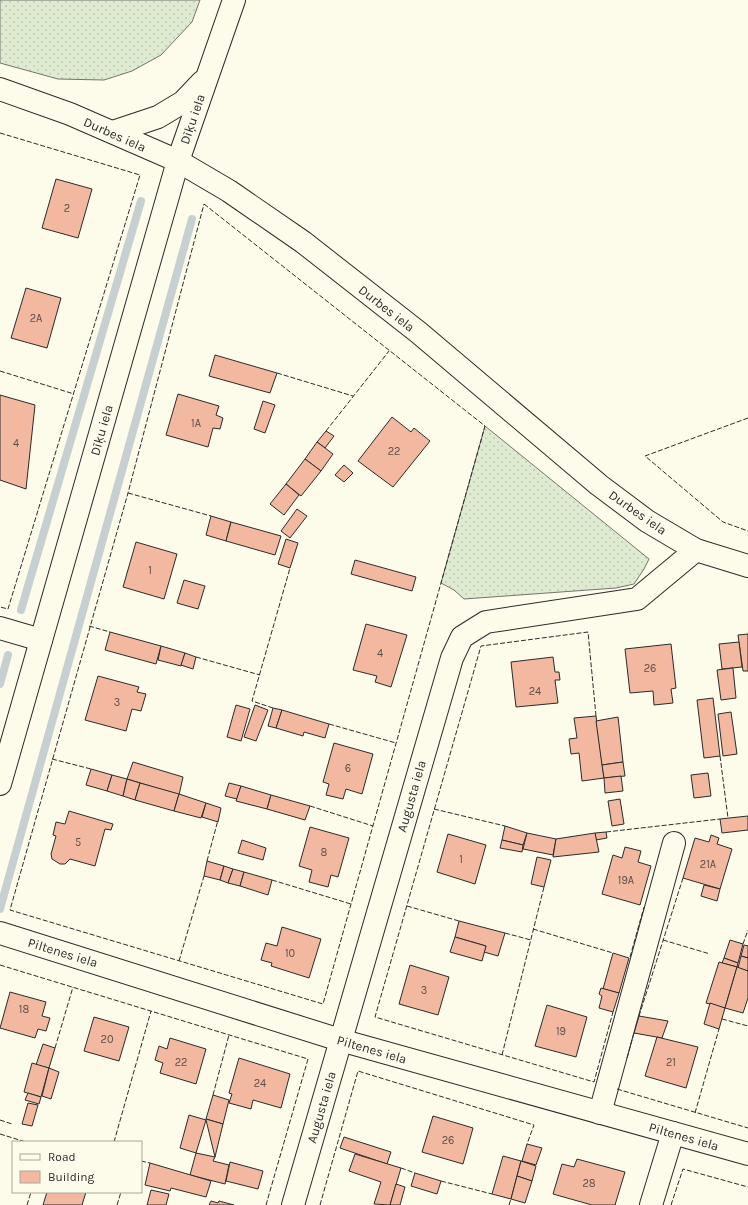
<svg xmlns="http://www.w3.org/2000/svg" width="748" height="1205" viewBox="0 0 748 1205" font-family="Karla,sans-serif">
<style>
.grass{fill:url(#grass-dots);stroke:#74746e}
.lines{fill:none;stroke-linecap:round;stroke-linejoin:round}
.stream{stroke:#c7d0d0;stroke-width:8}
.building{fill:#f2b8a0;stroke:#2b2b2b}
.minor-casing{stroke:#2b2b2b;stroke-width:24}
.major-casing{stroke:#2b2b2b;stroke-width:24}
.minor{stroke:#fdfbea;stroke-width:22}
.major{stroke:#fdfbea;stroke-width:22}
.fence{stroke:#2b2b2b;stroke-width:1;stroke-dasharray:5 2;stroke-linecap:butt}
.labels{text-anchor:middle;stroke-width:3;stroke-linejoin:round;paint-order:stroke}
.number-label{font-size:11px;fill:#5d4e48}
.street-label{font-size:13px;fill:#2b2b2b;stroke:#fdfbea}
</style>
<defs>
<pattern id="grass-dots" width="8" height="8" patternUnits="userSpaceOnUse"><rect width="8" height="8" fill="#deebd1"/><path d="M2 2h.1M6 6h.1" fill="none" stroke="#bfcab4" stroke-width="1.8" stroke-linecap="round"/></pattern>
</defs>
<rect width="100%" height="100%" fill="#fdfbea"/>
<!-- grass -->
<g class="grass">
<polygon points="0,0 200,0 192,22 161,55 132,71 104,80 58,79 0,63"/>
<polygon points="485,426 649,559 644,569 634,584 616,588 464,599 454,590 441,583"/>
</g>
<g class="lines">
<!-- stream -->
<g class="stream">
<polyline points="21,610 141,201"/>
<polyline points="0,684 8,655"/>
<polyline points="0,909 192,219"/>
</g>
</g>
<!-- building -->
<g class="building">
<polygon points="56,179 92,189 78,238 42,228"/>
<polygon points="26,288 61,298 47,348 11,338"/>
<polygon points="215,355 277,373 270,393 209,376"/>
<polygon points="178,394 219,406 216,415 223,418 220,429 213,428 208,447 166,435"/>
<polygon points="0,395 35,405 26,489 0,480"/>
<polygon points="263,401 275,405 265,433 254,429"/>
<polygon points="392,417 411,432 414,428 430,441 393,487 358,461"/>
<polygon points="326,431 334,436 325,448 317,442"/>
<polygon points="317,442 333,454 321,471 305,459"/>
<polygon points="305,459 321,471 301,496 286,484"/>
<polygon points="344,465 353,473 344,482 335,475"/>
<polygon points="286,484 299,495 284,515 270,504"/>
<polygon points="297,509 307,516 290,538 281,531"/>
<polygon points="211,516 231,522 226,541 206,535"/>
<polygon points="231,522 281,536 275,555 226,541"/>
<polygon points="286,539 298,543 290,568 278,564"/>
<polygon points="136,542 177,554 164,599 123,587"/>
<polygon points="355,560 416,577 412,591 351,574"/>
<polygon points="184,580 205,586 198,609 177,603"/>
<polygon points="366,624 407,635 391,687 375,682 377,676 353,670"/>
<polygon points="110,632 161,646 156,664 105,650"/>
<polygon points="748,634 748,671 743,671 738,635"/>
<polygon points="739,642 742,667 722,669 719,644"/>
<polygon points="671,644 676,688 671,689 673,703 654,705 653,691 630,693 625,649"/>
<polygon points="161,646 185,653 181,666 158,660"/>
<polygon points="185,653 196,657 193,669 181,665"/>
<polygon points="553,657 555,672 559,672 560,680 555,680 558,703 516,707 511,662"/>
<polygon points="733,668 736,698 721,700 717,670"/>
<polygon points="98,676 139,687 137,692 146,694 141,711 132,709 126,731 85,720"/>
<polygon points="713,698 720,756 704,758 697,700"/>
<polygon points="236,705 250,709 241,741 227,737"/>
<polygon points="255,705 268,710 256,741 244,737"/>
<polygon points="273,708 282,710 276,728 268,726"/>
<polygon points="282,710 329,724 325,738 304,732 303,736 276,728"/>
<polygon points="731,712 737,754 723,756 718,714"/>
<polygon points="596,716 604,778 582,781 579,753 571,754 569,739 577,738 574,718"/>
<polygon points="618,717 623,762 602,765 596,721"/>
<polygon points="334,743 373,754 362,794 346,789 343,799 326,795 329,784 323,782"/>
<polygon points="133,762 183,777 179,795 127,779"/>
<polygon points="623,762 625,776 604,778 602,765"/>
<polygon points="91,769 112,775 107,791 86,785"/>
<polygon points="708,773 711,796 694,798 691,775"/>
<polygon points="112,775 127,779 123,796 107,791"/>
<polygon points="621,776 623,791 605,793 604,778"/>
<polygon points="127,779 140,783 135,800 123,796"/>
<polygon points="140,783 179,794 174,811 135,800"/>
<polygon points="229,783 241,786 237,799 225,796"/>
<polygon points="241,786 271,795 267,809 236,801"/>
<polygon points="179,794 206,803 201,818 174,811"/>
<polygon points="271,795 310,806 305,820 267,809"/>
<polygon points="620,799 624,824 612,826 608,801"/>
<polygon points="206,803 221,808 218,822 202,817"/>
<polygon points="69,811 113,824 111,830 105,829 95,866 70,859 65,864 60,864 52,859 51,854 56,836 53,835 56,822 65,824"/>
<polygon points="748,816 748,830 722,833 720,819"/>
<polygon points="505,826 527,833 523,845 502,840"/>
<polygon points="310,827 349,838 338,877 331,875 328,887 309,882 312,870 299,866"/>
<polygon points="606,832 607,838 596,840 595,833"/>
<polygon points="527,833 556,839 553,855 523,849"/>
<polygon points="595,833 599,852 553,857 556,839"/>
<polygon points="448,834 486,845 475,884 437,872"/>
<polygon points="711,835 719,838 717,844 732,849 720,889 683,878 695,838 709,842"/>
<polygon points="242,840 266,848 263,860 238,853"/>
<polygon points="502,840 523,845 522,852 500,848"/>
<polygon points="625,847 641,851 638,862 651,866 640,905 602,894 613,855 622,858"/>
<polygon points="537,857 551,860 544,887 531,884"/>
<polygon points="207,861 224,866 220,880 204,876"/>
<polygon points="224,866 233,869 228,883 220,880"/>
<polygon points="233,869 244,872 240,886 228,883"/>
<polygon points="244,872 272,880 268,895 240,886"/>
<polygon points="704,885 720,889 717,901 701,896"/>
<polygon points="459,921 505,933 498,956 484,952 486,946 455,937"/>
<polygon points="282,927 321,939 309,978 271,966 272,963 261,960 266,943 277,946"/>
<polygon points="455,937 486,946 482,961 450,952"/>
<polygon points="730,940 743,944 738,963 724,958"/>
<polygon points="744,945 748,946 748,958 741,956"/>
<polygon points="613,953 629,958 619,993 603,989"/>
<polygon points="741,956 748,958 748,971 738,968"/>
<polygon points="724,958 738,963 737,967 722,963"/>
<polygon points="719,962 737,967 725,1008 706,1003"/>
<polygon points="410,965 449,977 438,1015 399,1004"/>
<polygon points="737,967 748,971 748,998 743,1013 725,1008"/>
<polygon points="601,988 619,993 613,1012 599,1008 602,996 599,994"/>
<polygon points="10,992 46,1002 42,1016 50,1018 46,1031 38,1029 35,1038 0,1028"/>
<polygon points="710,1003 725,1008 719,1029 704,1024"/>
<polygon points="547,1005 587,1017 576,1057 535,1046"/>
<polygon points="639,1016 668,1021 662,1038 634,1033"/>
<polygon points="94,1017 129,1027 119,1061 84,1051"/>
<polygon points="657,1037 698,1047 686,1088 645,1076"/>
<polygon points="170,1038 206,1049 196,1084 160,1073 163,1063 155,1060 159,1046 167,1049"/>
<polygon points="43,1044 55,1048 49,1068 36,1065"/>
<polygon points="239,1058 290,1074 281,1108 253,1100 251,1109 229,1103 232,1094 229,1093"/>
<polygon points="32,1063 49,1068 41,1097 24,1092"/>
<polygon points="49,1068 59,1072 51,1099 42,1096"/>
<polygon points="28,1093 41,1097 39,1104 25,1100"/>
<polygon points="213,1095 229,1100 223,1124 206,1119"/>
<polygon points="28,1103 38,1105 32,1126 22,1124"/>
<polygon points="189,1115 206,1120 196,1153 180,1148"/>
<polygon points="433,1116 473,1128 463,1164 422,1152"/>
<polygon points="206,1119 223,1124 215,1157 206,1120"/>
<polygon points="344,1137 391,1152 387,1164 340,1148"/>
<polygon points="527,1144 542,1148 536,1165 522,1161"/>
<polygon points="196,1153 215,1157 213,1161 229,1165 225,1184 190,1175"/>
<polygon points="355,1154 401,1168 390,1205 374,1204 381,1182 349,1171"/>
<polygon points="503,1156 521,1161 511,1199 492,1194"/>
<polygon points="577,1159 625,1172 615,1205 592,1205 553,1194 562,1164 574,1167"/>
<polygon points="521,1161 536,1166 532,1181 517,1176"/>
<polygon points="230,1162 263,1171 258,1189 226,1181"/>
<polygon points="150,1163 211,1181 206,1197 171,1188 170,1191 145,1185"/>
<polygon points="415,1173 441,1181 437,1194 411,1186"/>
<polygon points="517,1176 532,1181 525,1203 511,1199"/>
<polygon points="396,1184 405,1187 400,1205 390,1205"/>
<polygon points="151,1190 169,1194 166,1205 147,1205"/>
<polygon points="47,1192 86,1192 82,1205 43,1205"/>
<polygon points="211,1201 218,1203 219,1201 234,1205 209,1205"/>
</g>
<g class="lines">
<!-- minor casing -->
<g class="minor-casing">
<g id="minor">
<polyline points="0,628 41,640"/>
<polyline points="0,784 178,161"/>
<polyline points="0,933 340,1040 748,1154"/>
<polyline points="600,1113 674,843"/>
<polyline points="293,1205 452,658 462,637 486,622 637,599 696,550"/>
<polyline points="651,1205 673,1133"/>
</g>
</g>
<!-- major casing -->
<g class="major-casing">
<g id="major">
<polyline points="0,89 70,114 178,161 229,191 303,242 418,332 599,485 647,521 696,550 748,566"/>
<polyline points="113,132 158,117 183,102 202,82"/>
<polyline points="178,161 234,0"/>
</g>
</g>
<!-- minor -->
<use href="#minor" class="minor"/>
<!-- major -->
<use href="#major" class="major"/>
<!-- fence -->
<g class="fence">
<polyline points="0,133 140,175 8,609 0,607"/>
<polygon points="204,204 485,426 323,1004 10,910 128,493"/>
<polyline points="0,371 74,394"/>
<polyline points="277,373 353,396"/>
<polyline points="748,418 645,456 723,522 748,531"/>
<polyline points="326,431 389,351"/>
<polyline points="128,493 211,516"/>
<polyline points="89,626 110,632"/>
<polyline points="196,657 260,675"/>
<polyline points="273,708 252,701 290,568"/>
<polyline points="596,716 588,632 481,646 375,1017 594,1082 613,1012"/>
<polyline points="329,724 396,743"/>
<polyline points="720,756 728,818"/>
<polyline points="52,759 91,769"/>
<polyline points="310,806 373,826"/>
<polyline points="434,809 505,826"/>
<polyline points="606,832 720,819"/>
<polyline points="207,861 218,820"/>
<polyline points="272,880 351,904"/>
<polyline points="407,906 459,921"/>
<polyline points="533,929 613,953"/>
<polyline points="505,933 531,940"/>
<polyline points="663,940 710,954"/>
<polyline points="743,944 748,930"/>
<polyline points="630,957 644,907"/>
<polyline points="179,961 204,876"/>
<polyline points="0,965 308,1059 266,1205"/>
<polyline points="639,1016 683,878"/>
<polyline points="722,1019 748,1026"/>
<polyline points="55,1048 73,987"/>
<polyline points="502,1055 544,887"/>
<polyline points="627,1058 634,1033"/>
<polyline points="617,1089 748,1128"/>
<polyline points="213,1095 229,1035"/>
<polyline points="695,1113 719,1029"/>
<polyline points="0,1120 12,1124"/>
<polyline points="0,1134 26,1142"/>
<polyline points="114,1142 151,1011"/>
<polyline points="141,1161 150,1163"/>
<polyline points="401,1168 415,1173"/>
<polyline points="441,1181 492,1194"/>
<polyline points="27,1205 31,1192"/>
<polyline points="117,1205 121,1192"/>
<polyline points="320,1205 358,1071 534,1125 527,1144"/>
<polyline points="509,1205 511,1199"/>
<polyline points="671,1205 683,1169 748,1187"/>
</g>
</g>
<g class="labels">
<!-- number labels -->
<g class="number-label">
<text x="67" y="212">2</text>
<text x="36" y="322">2A</text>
<text x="196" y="427">1A</text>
<text x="16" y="447">4</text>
<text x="394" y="455">22</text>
<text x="150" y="574">1</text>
<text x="380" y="657">4</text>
<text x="650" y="672">26</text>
<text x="535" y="695">24</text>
<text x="117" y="706">3</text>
<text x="348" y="772">6</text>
<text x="78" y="846">5</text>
<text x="324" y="856">8</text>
<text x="461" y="863">1</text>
<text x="708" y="868">21A</text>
<text x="626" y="884">19A</text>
<text x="290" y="957">10</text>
<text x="424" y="994">3</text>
<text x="24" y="1013">18</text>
<text x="561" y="1035">19</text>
<text x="107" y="1043">20</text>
<text x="181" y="1066">22</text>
<text x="671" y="1066">21</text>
<text x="260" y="1087">24</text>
<text x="448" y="1144">26</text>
<text x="589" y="1187">28</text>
</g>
<!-- street labels -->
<g class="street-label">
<text transform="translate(192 119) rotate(-71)" y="5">Dīķu iela</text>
<text transform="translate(115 134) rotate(24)" y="5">Durbes iela</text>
<text transform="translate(387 308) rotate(38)" y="5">Durbes iela</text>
<text transform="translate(101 430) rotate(-74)" y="5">Dīķu iela</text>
<text transform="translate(638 512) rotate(35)" y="5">Durbes iela</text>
<text transform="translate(411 796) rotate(-74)" y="5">Augusta iela</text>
<text transform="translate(63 952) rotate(17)" y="5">Piltenes iela</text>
<text transform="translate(372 1049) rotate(16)" y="5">Piltenes iela</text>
<text transform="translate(321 1107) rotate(-74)" y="5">Augusta iela</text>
<text transform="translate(684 1136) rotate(16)" y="5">Piltenes iela</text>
</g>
</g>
<!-- legend -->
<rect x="12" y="1141" width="130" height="52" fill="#fdfbea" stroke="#a9a89e"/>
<rect x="20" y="1154" width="20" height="6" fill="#fdfbea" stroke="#a9a89e"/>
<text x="48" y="1161" font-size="12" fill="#2b2b2b">Road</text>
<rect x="20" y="1171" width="20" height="12" fill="#f2b8a0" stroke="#a9a89e"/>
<text x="48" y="1181" font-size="12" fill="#2b2b2b">Building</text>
</svg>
